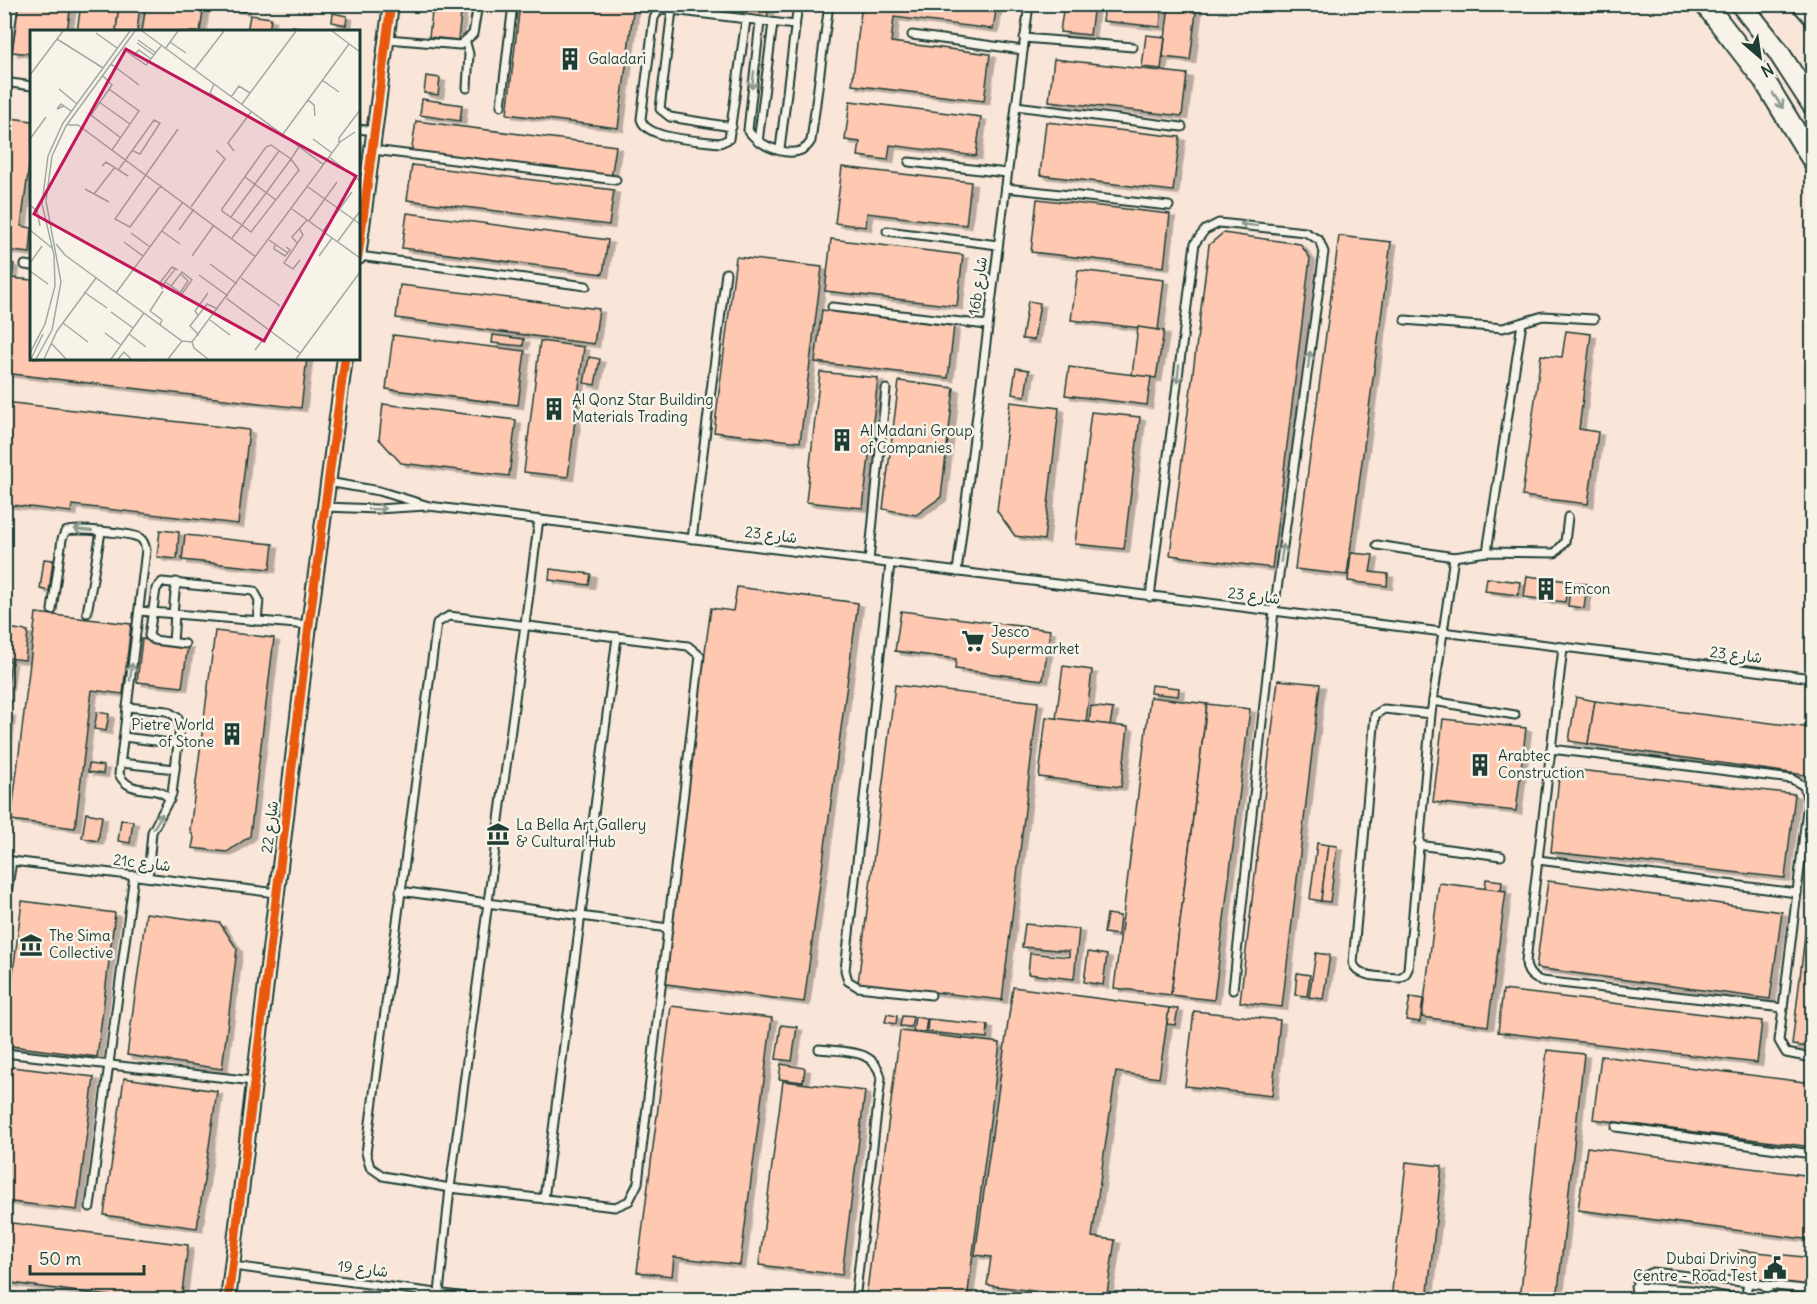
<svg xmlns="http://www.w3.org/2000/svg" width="1817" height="1304" viewBox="0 0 1817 1304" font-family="Delius,'Playpen Sans Arabic',sans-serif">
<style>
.built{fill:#f9e6d8;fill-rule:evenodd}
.building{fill:#fec8b1;stroke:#1f3d34;stroke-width:1.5;filter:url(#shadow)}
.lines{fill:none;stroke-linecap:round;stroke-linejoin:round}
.service-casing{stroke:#1f3d34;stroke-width:11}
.minor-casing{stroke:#1f3d34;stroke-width:18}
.secondary-casing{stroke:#1f3d34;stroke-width:24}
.service{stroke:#f7f3e8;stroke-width:7}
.minor{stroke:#f7f3e8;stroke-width:14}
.secondary{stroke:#f7f3e8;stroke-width:20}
.cycleway-casing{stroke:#f7f3e8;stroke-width:13}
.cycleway{stroke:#e8590c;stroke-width:9}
.oneway{stroke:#8b988e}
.labels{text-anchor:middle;stroke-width:5;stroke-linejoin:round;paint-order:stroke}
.poi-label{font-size:15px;fill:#1f3d34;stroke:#f7f3e8;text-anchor:start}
.street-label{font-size:15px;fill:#1f3d34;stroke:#f7f3e8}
.inset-road{fill:none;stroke:#a1aaa0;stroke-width:1.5}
.view{fill:#c2185b;fill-opacity:0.15;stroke:#c2185b;stroke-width:3}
.inset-edge{fill:none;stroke:#1f3d34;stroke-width:3}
</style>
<defs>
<filter id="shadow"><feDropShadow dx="5.5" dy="3.5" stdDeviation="0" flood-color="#0004"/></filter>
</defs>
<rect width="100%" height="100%" fill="#f7f3e8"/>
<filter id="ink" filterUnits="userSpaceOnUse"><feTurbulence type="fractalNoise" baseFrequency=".0167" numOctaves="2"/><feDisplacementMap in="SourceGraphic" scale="12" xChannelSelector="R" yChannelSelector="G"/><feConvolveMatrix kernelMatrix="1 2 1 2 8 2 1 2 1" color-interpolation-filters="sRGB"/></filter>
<g filter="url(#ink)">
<!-- built -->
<path class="built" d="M5,5H1812V1299L5,1300ZM32,32H358V358H32Z"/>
<!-- building -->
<g class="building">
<polygon points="18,4 71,4 67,32 32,32 32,54 12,52"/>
<polygon points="81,4 119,4 116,32 77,32"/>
<polygon points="119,4 140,4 137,32 116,32"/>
<polygon points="146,4 204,4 200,32 142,32"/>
<polygon points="210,4 245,4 244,11"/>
<polygon points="433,4 462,4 458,40 429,37"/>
<polygon points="520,4 634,4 618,128 507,114"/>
<polygon points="744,4 769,7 767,19 742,14"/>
<polygon points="862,4 997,4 993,29 894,17 891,42 990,54 984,101 852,85"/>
<polygon points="1064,4 1094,4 1090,35 1060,32"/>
<polygon points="1105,4 1162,4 1160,27 1103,21"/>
<polygon points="1169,4 1197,4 1190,60 1163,57"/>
<polygon points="333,13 347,16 346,25 332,22"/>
<polygon points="250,15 271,18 269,32 247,32"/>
<polygon points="292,26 330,32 292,32"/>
<polygon points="1146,35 1165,37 1161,69 1142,67"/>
<polygon points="1054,59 1187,74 1182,116 1049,101"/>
<polygon points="426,76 440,78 438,95 424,93"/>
<polygon points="422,99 462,105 460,121 420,115"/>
<polygon points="850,101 981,117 976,156 890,145 888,160 858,156 860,142 845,140"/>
<polygon points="4,117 32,121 32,143 21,226 32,228 30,253 4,250"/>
<polygon points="416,121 616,146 611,179 411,154"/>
<polygon points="1046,122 1180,137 1173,191 1040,175"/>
<polygon points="412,165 614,190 609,225 407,200"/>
<polygon points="842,167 971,182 966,225 867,213 866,227 835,223"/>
<polygon points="1037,199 1170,214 1164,267 1031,252"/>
<polygon points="407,213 608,240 603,274 402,248"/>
<polygon points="1223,233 1300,244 1310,258 1272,568 1170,555 1209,245"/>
<polygon points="1339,236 1391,242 1347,575 1295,569"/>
<polygon points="831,239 963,255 957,306 825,291"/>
<polygon points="736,257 822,267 800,442 714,432"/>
<polygon points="4,263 14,264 12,278 32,280 32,358 307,358 301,408 4,373"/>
<polygon points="1078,270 1164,280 1158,330 1071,320"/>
<polygon points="400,285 599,309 594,344 396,318"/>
<polygon points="1028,301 1040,303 1034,340 1022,339"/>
<polygon points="822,310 954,326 948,378 815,362"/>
<polygon points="1138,327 1164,331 1156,378 1132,375"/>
<polygon points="1566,331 1591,334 1579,429 1598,432 1588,504 1522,496 1541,355 1562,357"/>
<polygon points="393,335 525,351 518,405 386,389"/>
<polygon points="493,335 524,339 523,346 492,343"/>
<polygon points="540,341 584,347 568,477 524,472"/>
<polygon points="589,357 600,359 595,385 584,383"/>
<polygon points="1069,367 1151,377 1147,405 1065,395"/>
<polygon points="1016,368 1029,370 1025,396 1012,394"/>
<polygon points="820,372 878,378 863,508 806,502"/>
<polygon points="899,381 954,388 941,497 916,515 883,509"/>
<polygon points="4,402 249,430 238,524 72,505 71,512 4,504"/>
<polygon points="1010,402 1059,408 1044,540 1015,536 997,511"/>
<polygon points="383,404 516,420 509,476 401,463 379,439"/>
<polygon points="1091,412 1140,417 1124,549 1075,544"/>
<polygon points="160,530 179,532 177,559 157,557"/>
<polygon points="185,535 273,544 270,569 182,560"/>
<polygon points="1351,553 1373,555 1370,572 1388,574 1387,586 1348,581"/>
<polygon points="44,559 53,560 49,591 40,589"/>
<polygon points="550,569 591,574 589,585 549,580"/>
<polygon points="1527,576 1568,581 1565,602 1524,597"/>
<polygon points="1487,578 1520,582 1518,595 1485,591"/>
<polygon points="1571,582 1587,584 1584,608 1568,606"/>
<polygon points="737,587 858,603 804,1002 659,983 711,608 733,611"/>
<polygon points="901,611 1050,630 1043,680 955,669 956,659 895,651"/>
<polygon points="36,613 131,624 123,694 92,690 75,828 11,820"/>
<polygon points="7,628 28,631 25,660 6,658 9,643 5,642"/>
<polygon points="215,631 274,638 250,836 227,852 192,848 194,838 190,830"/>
<polygon points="142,639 188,645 182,687 137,682"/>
<polygon points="4,660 11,661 6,698 4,698"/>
<polygon points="1063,666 1092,670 1086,722 1056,719"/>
<polygon points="1278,680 1320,684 1282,1007 1240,1002"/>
<polygon points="895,685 1038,702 1002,1000 858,983"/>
<polygon points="1151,685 1179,688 1178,696 1150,693"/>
<polygon points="1150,697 1207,704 1171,995 1114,988"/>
<polygon points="1576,697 1595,701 1588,744 1569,741"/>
<polygon points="1595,701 1812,728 1812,776 1588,744"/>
<polygon points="1207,704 1250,709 1214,1000 1171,995"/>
<polygon points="1091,706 1113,709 1110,725 1089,723"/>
<polygon points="4,712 10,713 4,758"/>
<polygon points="97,712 109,714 106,731 94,729"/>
<polygon points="1046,717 1128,727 1121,787 1039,777"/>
<polygon points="1443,719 1526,728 1516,811 1433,802"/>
<polygon points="89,764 104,766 103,774 88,772"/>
<polygon points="1560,768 1795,794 1785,878 1551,852"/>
<polygon points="86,813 102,816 98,841 82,838"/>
<polygon points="121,820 133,821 130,843 118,841"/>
<polygon points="1317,843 1328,845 1321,901 1310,899"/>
<polygon points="1328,845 1337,846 1330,902 1321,901"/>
<polygon points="1812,876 1812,1047 1792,1045"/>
<polygon points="1486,879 1502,881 1501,891 1485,888"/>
<polygon points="1548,881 1782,912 1770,999 1536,968"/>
<polygon points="1439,883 1506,891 1488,1026 1422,1017"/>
<polygon points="22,901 115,913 97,1057 4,1045"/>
<polygon points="146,913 220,923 237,949 222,1069 127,1055"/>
<polygon points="1107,914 1120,916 1118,935 1104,933"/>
<polygon points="1025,924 1079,929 1074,979 1028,974 1030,953 1069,957 1069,951 1022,947"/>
<polygon points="1088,952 1107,955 1103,985 1084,982"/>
<polygon points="1316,953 1330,955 1323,999 1309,997"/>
<polygon points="1297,973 1310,975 1307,996 1295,995"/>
<polygon points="1013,987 1169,1008 1159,1078 1116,1072 1092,1237 1115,1240 1106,1300 987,1285 991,1257 975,1255"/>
<polygon points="1503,990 1762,1021 1757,1063 1498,1032"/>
<polygon points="1410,997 1423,999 1420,1022 1406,1020"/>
<polygon points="671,1006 772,1018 740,1265 674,1257 672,1276 637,1272"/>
<polygon points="1169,1008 1178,1009 1175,1025 1167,1024"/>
<polygon points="1194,1011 1280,1020 1272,1096 1185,1086"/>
<polygon points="887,1014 897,1016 896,1024 885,1022"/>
<polygon points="902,1016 913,1017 911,1027 900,1026"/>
<polygon points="915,1017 927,1019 925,1032 913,1031"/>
<polygon points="928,1019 988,1025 987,1038 927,1032"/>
<polygon points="781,1025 797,1027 792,1061 776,1059"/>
<polygon points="900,1031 1000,1043 967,1300 866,1298"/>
<polygon points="1547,1050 1584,1054 1557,1300 1520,1300"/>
<polygon points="1601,1056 1812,1083 1812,1147 1593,1119"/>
<polygon points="781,1064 805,1068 803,1082 779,1079"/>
<polygon points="4,1066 94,1077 77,1210 4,1201"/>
<polygon points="124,1078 217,1091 197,1228 104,1215"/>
<polygon points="783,1081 865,1091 842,1275 759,1265"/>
<polygon points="1587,1147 1812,1176 1812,1240 1578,1210"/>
<polygon points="1406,1162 1442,1166 1427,1300 1391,1300"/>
<polygon points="4,1222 188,1245 181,1300 140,1300 4,1282"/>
<polygon points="1739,1250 1812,1258 1812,1286 1736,1278"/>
</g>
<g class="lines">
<!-- service casing -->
<g class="service-casing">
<g id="service">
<polyline points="1794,4 1812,24"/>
<polyline points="672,10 660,109 670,117 732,127"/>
<path d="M746,20L729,139L720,143C700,140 646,140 641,119L654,18L658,11L664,9L795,25"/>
<path d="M760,22L748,130C758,147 799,164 811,141L829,4"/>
<polyline points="912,35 1023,50"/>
<polyline points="1024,38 1133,47"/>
<polyline points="387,39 460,45 473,34 478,4"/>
<polyline points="466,43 469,54 467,88"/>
<polyline points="4,75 14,4"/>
<polyline points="4,82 32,86"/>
<polyline points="501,106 513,4"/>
<polyline points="1016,106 1182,127"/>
<polyline points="358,129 375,131"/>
<polyline points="758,142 773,23"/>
<polyline points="780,149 798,4"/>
<polyline points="373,150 616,180"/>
<polyline points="909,162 1007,173"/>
<polyline points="1006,188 1169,206"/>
<polyline points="887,231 998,245"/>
<polyline points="359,256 586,286"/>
<polyline points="25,265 32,266"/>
<polyline points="832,307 987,325"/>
<polyline points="1405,320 1503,328 1543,316 1594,319"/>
<polyline points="328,482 379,491 429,506 1812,678"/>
<polyline points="325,507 377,509 426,506"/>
<polyline points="692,539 726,273"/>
<polyline points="1377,545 1454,557 1487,552 1555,553 1565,542 1568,517"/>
<polyline points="1487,552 1522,323"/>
<polyline points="869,561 886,389"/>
<polyline points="890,564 845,970 848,981 858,987 931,995"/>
<polyline points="957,572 1029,4"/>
<polyline points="1150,597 1195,243 1205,230 1219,223 1305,232 1319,240 1324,252 1274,611 1233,990"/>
<path d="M52,610L62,539L65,532C74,527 131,533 140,538C144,541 145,545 146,550L119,774C130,798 158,782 170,800"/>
<polyline points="139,611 309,625"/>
<polyline points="87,613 101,532"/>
<polyline points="173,614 176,582"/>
<polyline points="173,642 175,614"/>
<polyline points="185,644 154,640 149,636 156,589 162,582 254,591 259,600 257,621"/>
<path d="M1563,648L1526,961C1526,971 1531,978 1542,981L1783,1008"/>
<polyline points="1433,701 1515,715"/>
<polyline points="127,707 167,711 178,718 180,727 172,794 152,832 148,877"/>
<path d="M1431,714L1384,709L1375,715L1353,963C1358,979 1384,976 1399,978L1405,975L1408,969L1431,714L1454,557"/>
<polyline points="124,737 178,744"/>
<polyline points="1551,749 1792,779 1804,786 1808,801 1779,1041 1786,1053 1812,1058"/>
<polyline points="121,763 175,769"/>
<polyline points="1418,845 1501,856"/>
<polyline points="4,860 277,893"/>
<polyline points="1538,860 1797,893"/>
<polyline points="400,891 668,928"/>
<polyline points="4,912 12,861"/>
<path d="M819,1049C844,1052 875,1048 881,1078L855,1300"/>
<polyline points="4,1053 254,1081"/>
<polyline points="1616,1127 1812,1154"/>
<polyline points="544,1199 617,637"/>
<polyline points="90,1207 134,875"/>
<polyline points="233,1266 489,1300"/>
<polyline points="1764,1285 1774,1300"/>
<polyline points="1635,1287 1691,1290 1744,1300"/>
<path d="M439,1293L450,1188L615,1207L629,1201L638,1183L700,656L688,646L449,616L437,623L366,1153L370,1167L383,1176L450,1188C480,965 509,742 539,519"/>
<polyline points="4,1296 28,1300"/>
<polyline points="1634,1300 1638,1279 1653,1272 1812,1290"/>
<polyline points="1745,1300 1748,1283"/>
</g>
</g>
<!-- minor casing -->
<g class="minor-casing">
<g id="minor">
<polyline points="358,257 391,4"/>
<polyline points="228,1300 309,625 345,358"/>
</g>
</g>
<!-- secondary casing -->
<g class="secondary-casing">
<g id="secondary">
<polyline points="1705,4 1764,80 1812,159"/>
<polyline points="1741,4 1777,50 1812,104"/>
</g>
</g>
<!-- service -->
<use href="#service" class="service"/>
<!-- minor -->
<use href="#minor" class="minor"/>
<!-- secondary -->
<use href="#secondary" class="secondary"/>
<!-- cycleway casing -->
<g class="cycleway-casing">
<g id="cycleway">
<polyline points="358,257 391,4"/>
<polyline points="228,1300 309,625 345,358"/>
</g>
</g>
<!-- cycleway -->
<use href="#cycleway" class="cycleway"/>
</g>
<!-- one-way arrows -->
<defs><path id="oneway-shaft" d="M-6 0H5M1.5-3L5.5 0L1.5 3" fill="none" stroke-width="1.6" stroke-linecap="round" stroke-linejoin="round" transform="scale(1.5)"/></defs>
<g class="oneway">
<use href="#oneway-shaft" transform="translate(753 80) rotate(97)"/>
<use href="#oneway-shaft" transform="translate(1778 101) rotate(56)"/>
<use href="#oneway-shaft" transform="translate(1249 225) rotate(-173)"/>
<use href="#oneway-shaft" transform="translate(1309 360) rotate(-82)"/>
<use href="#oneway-shaft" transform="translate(1178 374) rotate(97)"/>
<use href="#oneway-shaft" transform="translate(377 509) rotate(-1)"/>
<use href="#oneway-shaft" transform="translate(83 530) rotate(-174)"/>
<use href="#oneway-shaft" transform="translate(1282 553) rotate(-82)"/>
<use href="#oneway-shaft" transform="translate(131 672) rotate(-83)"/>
<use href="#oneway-shaft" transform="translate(158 821) rotate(-59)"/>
</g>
</g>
<!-- icons -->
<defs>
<g id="building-bare" transform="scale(1.8)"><path d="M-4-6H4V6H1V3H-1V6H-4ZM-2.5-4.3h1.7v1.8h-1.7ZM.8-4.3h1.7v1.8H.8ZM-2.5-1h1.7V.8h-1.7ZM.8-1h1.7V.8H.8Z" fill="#1f3d34" stroke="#f7f3e8" stroke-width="2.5" paint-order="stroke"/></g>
<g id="supermarket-bare" transform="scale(1.8)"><path d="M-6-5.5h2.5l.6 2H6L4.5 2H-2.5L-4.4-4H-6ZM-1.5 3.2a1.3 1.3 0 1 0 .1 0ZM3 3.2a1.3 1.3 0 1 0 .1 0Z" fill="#1f3d34" stroke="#f7f3e8" stroke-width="2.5" paint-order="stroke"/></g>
<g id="museum-bare" transform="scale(1.8)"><path d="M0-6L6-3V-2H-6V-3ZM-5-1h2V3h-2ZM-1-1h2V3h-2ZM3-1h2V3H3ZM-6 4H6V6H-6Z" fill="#1f3d34" stroke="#f7f3e8" stroke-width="2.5" paint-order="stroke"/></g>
<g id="civic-bare" transform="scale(1.8)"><path d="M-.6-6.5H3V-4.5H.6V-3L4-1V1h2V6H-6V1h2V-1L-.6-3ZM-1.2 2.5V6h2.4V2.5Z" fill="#1f3d34" stroke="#f7f3e8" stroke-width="2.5" paint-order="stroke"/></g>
</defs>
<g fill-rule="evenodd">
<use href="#building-bare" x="570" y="59"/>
<use href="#building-bare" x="554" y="409"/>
<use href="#building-bare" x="842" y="440"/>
<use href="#building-bare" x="1546" y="589"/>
<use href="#supermarket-bare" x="973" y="641"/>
<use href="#building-bare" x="232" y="734"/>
<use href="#building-bare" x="1480" y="765"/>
<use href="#museum-bare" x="498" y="834"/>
<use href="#museum-bare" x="31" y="945"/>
<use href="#civic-bare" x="1775" y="1268"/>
</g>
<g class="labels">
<!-- poi labels -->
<g class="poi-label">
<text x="588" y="64">Galadari</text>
<text x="572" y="405">Al Qonz Star Building<tspan x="572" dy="17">Materials Trading</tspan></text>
<text x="860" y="436">Al Madani Group<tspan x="860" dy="17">of Companies</tspan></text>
<text x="1564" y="594">Emcon</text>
<text x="991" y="637">Jesco<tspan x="991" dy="17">Supermarket</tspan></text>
<text x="214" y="730" text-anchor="end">Pietre World<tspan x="214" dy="17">of Stone</tspan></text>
<text x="1498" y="761">Arabtec<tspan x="1498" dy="17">Construction</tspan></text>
<text x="516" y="830">La Bella Art Gallery<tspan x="516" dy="17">&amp; Cultural Hub</tspan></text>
<text x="49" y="941">The Sima<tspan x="49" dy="17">Collective</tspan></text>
<text x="1757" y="1264" text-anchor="end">Dubai Driving<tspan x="1757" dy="17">Centre - Road Test</tspan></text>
</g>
<!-- street labels -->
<g class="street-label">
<text transform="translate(978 286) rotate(-82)" y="5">16b شارع</text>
<text transform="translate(771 535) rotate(7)" y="5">شارع 23</text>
<text transform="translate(1254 596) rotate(7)" y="5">شارع 23</text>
<text transform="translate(1736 655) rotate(7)" y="5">شارع 23</text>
<text transform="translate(270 827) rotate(-83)" y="5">شارع 22</text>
<text transform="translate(142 863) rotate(7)" y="5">21c شارع</text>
<text transform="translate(363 1269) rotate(7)" y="5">شارع 19</text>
</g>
</g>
<!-- overview -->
<g transform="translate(30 30)">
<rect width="330" height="330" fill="#f7f3e8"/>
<path class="inset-road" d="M112,1L294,135M302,1L330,22M66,3L87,18M27,9L73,38M108,10L126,23M140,12L156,23M107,13L124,25M93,19L116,35L131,16M135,19L148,1M103,26L109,20L121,29M81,34L109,55M164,40L194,1M0,45L33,1M73,46L82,55L61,85L91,108M292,50L309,62M184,54L180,63L200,77M29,59L47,74M79,59L109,81L82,120M201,67L209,56L220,63M278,70L284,75L285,86M69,72L100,94M212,74L266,1M34,76L27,79L31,74L41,81M38,95H48L226,227M253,104L319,14M0,109L16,87M283,109L302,123M309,114V108L330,80M204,121L198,113L221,82M299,127L330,151M72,136L76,132L98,146M89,139L124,90L130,93L110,124L103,121M215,147L246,170M131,155L100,197L85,189L148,99M278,157L330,194M55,159L79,172M64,164L85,137M0,175L7,181L10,196M161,177L195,129L186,120M262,179L330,228M201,187L249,121M279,191L307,152M269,198L273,205L254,233L263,239L270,230M0,200L22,218M149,200L164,179M132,201L150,214M293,201L322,162M101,203L120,217M202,208L212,195L236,163L261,129L269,140L221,202L212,195L192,181V179L236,117L241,115L261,129L269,117M239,210L258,223M308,211L330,181M94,212L113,226M267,213L262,207L277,190M26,214L35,225L152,311L162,312L310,112L325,102M245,215L244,219L255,226L260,220L256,217M162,226L184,195M289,226L302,208M0,233L12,216M180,234L207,254M0,241L18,254M169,245L198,266M211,248L250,276M135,252L151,263L152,264L162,250L152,242L141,256M131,257L146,238M133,259L129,254L142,237L148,240M54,262L77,278M86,263L153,172M150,263L158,251L151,244M196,268L270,323M120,281L133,261M120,281L132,290L130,295M81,282L103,298M168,285L165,281L178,263M180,290L200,305M33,293L58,312M75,303L91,315M99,304L116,317M169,305L160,296L177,274L188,279M162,312L164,318L178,329M21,313L36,329M225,320L240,301M0,323L15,294L25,256L24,225L12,174L18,126L33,93L100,1M1,329L13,304M6,329L22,300L31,252L16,171L22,126L36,96L105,1M14,329L27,301L66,248M81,329L114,283M88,329L94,322L101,329M138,329L152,311M266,329L330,242"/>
<path class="view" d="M96,19L326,146L234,311L4,184Z"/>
<rect width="330" height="330" class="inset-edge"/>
</g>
<!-- margin -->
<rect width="1817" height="1304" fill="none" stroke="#f7f3e8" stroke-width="24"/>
<rect x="12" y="12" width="1793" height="1280" fill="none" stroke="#1f3d34" stroke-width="2" filter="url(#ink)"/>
<!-- north arrow -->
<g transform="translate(1760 57) rotate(151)" stroke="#f7f3e8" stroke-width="4.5" paint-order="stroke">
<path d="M0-4.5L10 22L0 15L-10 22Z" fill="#1f3d34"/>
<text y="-9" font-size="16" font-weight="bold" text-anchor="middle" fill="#1f3d34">N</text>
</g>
<!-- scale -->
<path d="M30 1265v9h114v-9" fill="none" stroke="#1f3d34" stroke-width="3"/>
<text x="39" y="1265" font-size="18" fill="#1f3d34" stroke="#f7f3e8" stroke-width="4.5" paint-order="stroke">50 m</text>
</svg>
